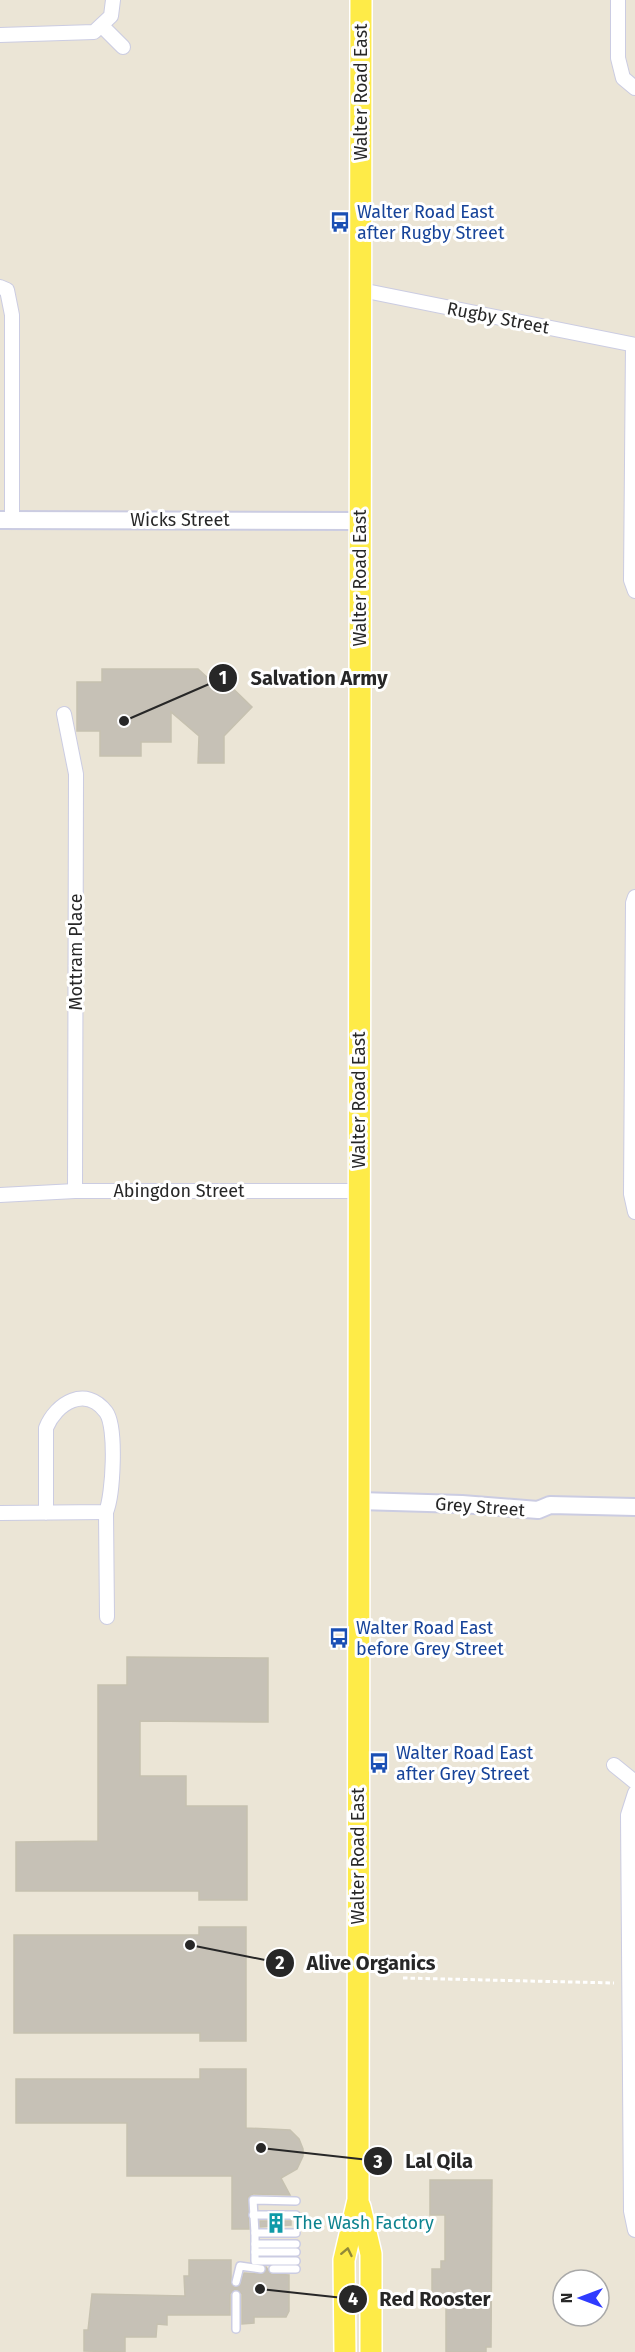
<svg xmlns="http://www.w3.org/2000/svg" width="635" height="2352" viewBox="0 0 635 2352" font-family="'Fira Sans',sans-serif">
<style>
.building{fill:#c6c1b6;stroke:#c6c1b0;stroke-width:1.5}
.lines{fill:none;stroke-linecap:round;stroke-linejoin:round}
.service-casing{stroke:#cbcce2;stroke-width:10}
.minor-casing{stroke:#cbcce2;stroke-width:16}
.tertiary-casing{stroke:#cbcce2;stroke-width:20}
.primary-casing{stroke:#fff;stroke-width:24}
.path{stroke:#fff;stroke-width:3;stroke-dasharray:4.5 3;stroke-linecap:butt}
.service{stroke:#fff;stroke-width:7}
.minor{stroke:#fff;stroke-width:14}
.tertiary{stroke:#fff;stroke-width:16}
.primary{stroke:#feeb48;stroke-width:21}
.oneway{stroke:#928938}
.labels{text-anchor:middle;stroke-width:6;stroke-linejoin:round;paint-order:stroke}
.street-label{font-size:18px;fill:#272727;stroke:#fff}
.transit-label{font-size:18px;fill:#164399;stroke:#fff;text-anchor:start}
.culture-label{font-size:18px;fill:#0d838f;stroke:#fff;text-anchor:start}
.leader{fill:none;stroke:#272727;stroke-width:2}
.callout-dot{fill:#272727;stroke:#fff;stroke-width:2}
.mark-label{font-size:18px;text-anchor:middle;font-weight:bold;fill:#fff}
.callout-label{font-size:20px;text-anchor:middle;font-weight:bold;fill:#272727;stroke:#fff;stroke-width:6;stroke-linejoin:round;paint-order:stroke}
</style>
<rect width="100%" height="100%" fill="#ebe5d6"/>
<!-- building -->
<g class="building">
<polygon points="102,669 198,669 209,679 216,672 252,707 224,736 224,763 198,763 199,736 171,712 171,742 141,742 141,756 100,756 100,731 77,731 77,682 102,682"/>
<polygon points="127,1657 268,1658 268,1722 140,1721 140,1776 186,1776 186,1806 247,1806 247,1900 199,1900 199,1891 16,1891 16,1842 98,1841 98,1685 127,1685"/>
<polygon points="199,1927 246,1927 246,2041 200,2041 200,2033 14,2033 14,1935 199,1935"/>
<polygon points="200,2069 246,2069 246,2128 290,2130 299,2139 303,2149 303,2156 297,2169 281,2178 290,2195 253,2194 248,2197 249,2229 232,2229 232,2176 127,2176 127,2123 16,2123 16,2079 200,2079"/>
<polygon points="430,2180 492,2180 491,2347 486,2347 486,2352 446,2352 446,2300 432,2300 432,2269 441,2269 441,2261 445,2261 445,2215 430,2215"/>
<polygon points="260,2221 291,2221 291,2225 260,2227"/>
<polygon points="189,2260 231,2260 231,2283 235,2288 240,2285 244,2273 263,2274 266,2267 271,2274 289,2275 289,2311 286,2317 254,2317 254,2323 242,2324 242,2294 235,2289 230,2294 230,2315 167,2315 167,2325 157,2324 156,2337 125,2337 125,2352 84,2351 84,2330 88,2330 92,2294 185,2296 184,2276 189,2276"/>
</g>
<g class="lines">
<!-- service casing -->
<g class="service-casing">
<g id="service">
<polyline points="253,2215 296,2215"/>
<polyline points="255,2233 253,2200 296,2201"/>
<polyline points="255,2244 255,2233 296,2233"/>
<polyline points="296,2244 255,2244 255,2261 296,2261"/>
<polyline points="255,2252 296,2252"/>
<polyline points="273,2269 296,2269"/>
<polyline points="236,2282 240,2266 261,2269"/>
<polyline points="236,2295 236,2329"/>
</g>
</g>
<!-- minor casing -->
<g class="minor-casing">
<g id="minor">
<polyline points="618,0 618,58 623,78 635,88"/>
<polyline points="103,27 123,47"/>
<polyline points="0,35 94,32 111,16 113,0"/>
<polyline points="0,287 7,290 12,315 12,520"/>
<polyline points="361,290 635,345"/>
<polyline points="633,345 631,580 635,591"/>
<polyline points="64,714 76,774 75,1191"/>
<polyline points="635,897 633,903 631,1194 635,1212"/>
<polyline points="0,1195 75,1191 359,1191"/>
<polyline points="106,1512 107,1617"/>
<path d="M0,1513L106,1512C113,1495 117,1427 106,1412C86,1385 56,1403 46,1428V1513"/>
<polyline points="614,1765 635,1782"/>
<polyline points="635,1793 628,1815 631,2211 635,2230"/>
</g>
</g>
<!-- tertiary casing -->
<g class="tertiary-casing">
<g id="tertiary">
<polyline points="0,520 360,521"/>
<polyline points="359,1501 462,1504 538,1510 550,1505 635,1507"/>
</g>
</g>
<!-- primary casing -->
<g class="primary-casing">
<g id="primary">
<polyline points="360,2207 371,2254 371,2352"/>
<polyline points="345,2352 344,2260 358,2200 358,2183 361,0"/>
</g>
</g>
<!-- path -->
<polyline class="path" points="403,1978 614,1983"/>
<!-- service -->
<use href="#service" class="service"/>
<!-- minor -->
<use href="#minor" class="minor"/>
<!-- tertiary -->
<use href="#tertiary" class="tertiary"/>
<!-- primary -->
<use href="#primary" class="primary"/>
</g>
<!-- one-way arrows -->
<defs><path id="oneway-chevron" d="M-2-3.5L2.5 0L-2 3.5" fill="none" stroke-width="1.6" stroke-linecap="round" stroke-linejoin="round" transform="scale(1.5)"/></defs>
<use class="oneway" href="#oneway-chevron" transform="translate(347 2252) rotate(-78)"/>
<!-- icons -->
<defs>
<g id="bus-bare" transform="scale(1.62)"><path d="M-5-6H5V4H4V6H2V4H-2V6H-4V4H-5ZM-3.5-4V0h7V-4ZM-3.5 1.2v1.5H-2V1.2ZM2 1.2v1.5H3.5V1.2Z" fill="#1a4fb4" stroke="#fff" stroke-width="2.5" paint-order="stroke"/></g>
<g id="building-bare" transform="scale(1.62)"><path d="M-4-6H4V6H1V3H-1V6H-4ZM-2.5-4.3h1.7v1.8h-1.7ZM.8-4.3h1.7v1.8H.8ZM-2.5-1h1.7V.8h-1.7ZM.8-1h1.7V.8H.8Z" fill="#0f9aa8" stroke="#fff" stroke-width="2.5" paint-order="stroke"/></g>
</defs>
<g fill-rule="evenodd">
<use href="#bus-bare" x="340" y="222"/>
<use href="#bus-bare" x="339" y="1638"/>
<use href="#bus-bare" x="379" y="1763"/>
<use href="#building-bare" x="276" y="2223"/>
</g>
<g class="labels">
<!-- street labels -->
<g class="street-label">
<text transform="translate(361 92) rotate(-90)" y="6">Walter Road East</text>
<text transform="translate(498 318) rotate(11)" y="6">Rugby Street</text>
<text x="180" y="526">Wicks Street</text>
<text transform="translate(360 578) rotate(-90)" y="6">Walter Road East</text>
<text transform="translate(76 952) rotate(-90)" y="6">Mottram Place</text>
<text transform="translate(359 1100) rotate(-90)" y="6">Walter Road East</text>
<text x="179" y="1197">Abingdon Street</text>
<text transform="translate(480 1507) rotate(4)" y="6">Grey Street</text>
<text transform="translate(358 1856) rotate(-90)" y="6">Walter Road East</text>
</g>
<!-- transit labels -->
<g class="transit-label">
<text x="357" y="218">Walter Road East<tspan x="357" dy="21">after Rugby Street</tspan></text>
<text x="356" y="1634">Walter Road East<tspan x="356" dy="21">before Grey Street</tspan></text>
<text x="396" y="1759">Walter Road East<tspan x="396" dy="21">after Grey Street</tspan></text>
</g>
<!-- culture labels -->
<g class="culture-label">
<text x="293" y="2229">The Wash Factory</text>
</g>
</g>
<!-- callouts -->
<path class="leader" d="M124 721L223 678M190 1945L280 1963M261 2148L378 2161M260 2289L353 2299"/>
<g class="callout-dot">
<circle cx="124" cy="721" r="6"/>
<circle cx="190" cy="1945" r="6"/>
<circle cx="261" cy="2148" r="6"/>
<circle cx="260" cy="2289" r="6"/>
<circle cx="223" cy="678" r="15"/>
<circle cx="280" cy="1963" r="15"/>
<circle cx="378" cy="2161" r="15"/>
<circle cx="353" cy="2299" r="15"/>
</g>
<g class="mark-label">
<text x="223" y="684">1</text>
<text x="280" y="1969">2</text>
<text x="378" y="2168">3</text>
<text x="353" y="2305">4</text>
</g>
<g class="callout-label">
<text x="319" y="685">Salvation Army</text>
<text x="371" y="1970">Alive Organics</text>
<text x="439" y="2168">Lal Qila</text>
<text x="435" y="2306">Red Rooster</text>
</g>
<!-- north arrow -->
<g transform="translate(581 2298) rotate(270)"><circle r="28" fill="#ffffff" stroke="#a9a9a9" stroke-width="1.5"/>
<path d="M0-4.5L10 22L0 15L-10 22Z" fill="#2f3bff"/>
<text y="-9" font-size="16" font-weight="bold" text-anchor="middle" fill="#272727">N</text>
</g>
</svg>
